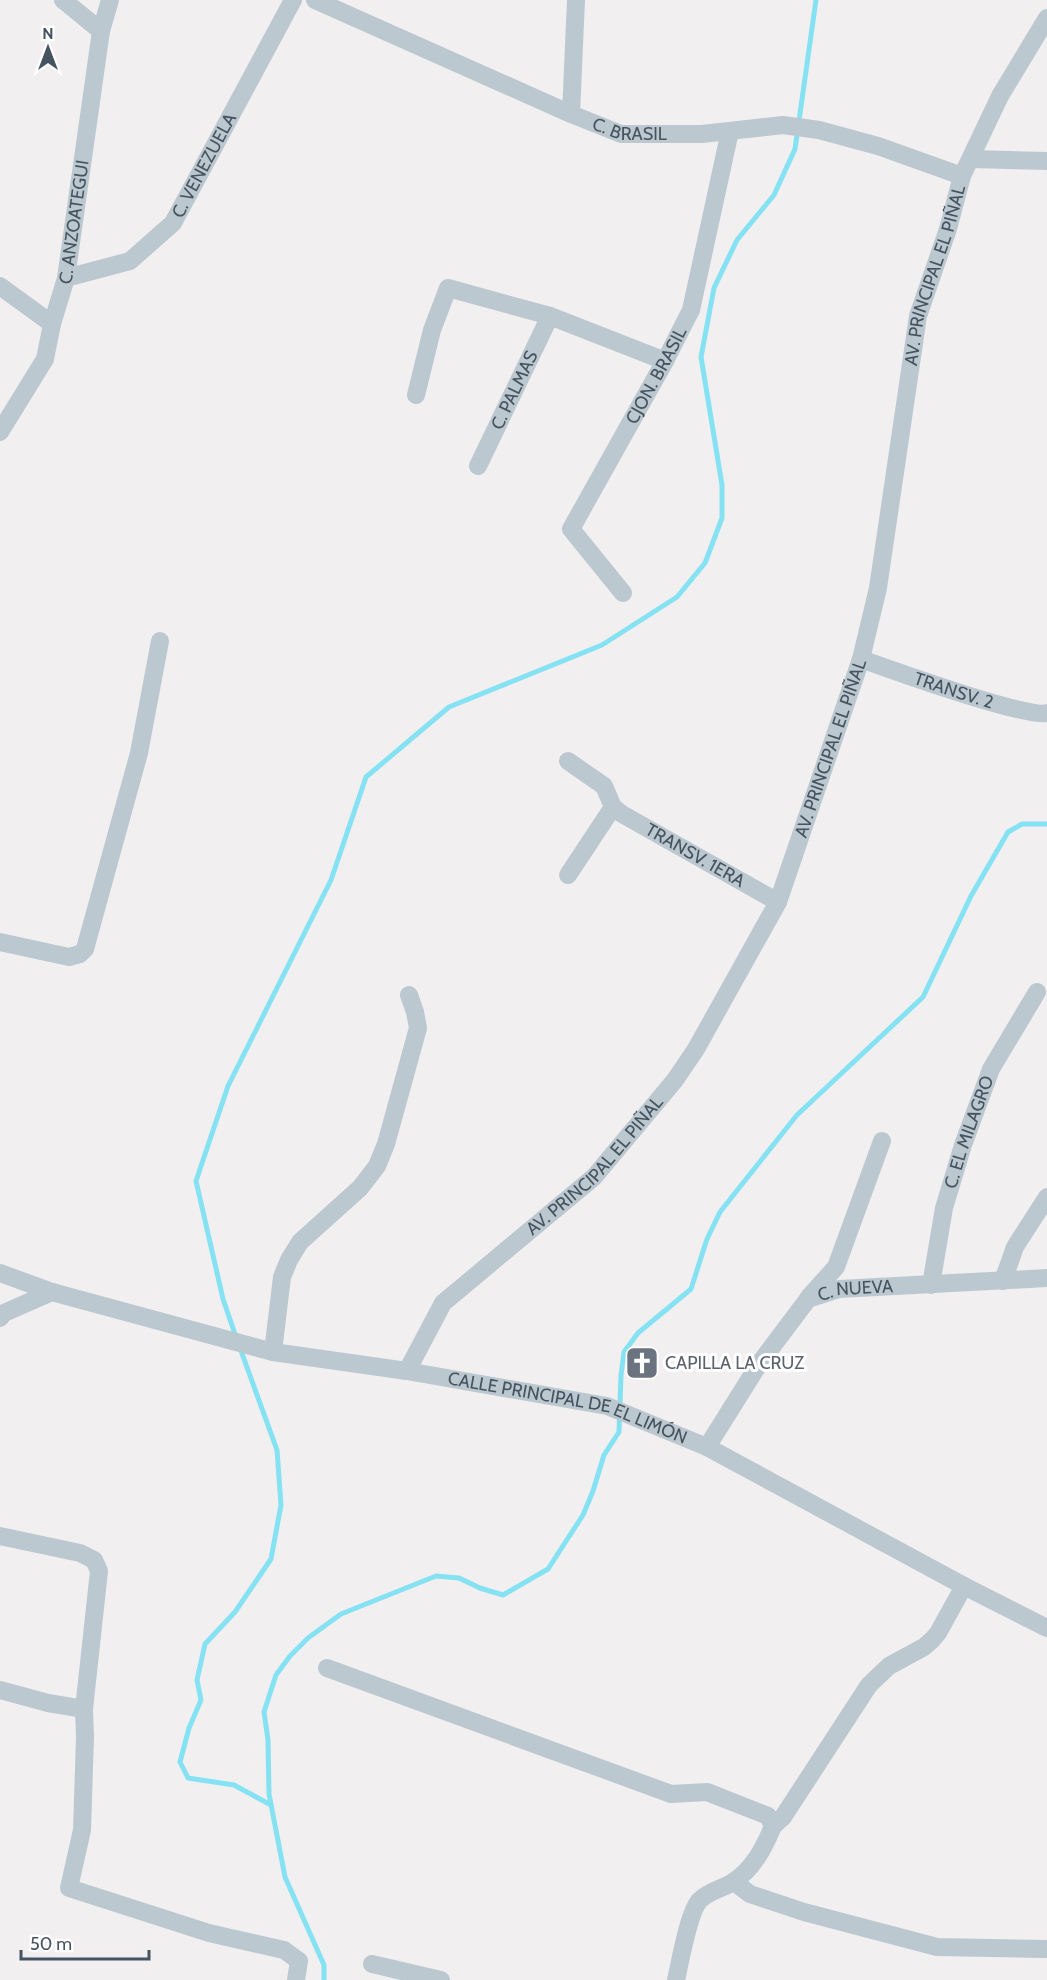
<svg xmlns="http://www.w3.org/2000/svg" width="1047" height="1980" viewBox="0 0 1047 1980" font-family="Cabin,sans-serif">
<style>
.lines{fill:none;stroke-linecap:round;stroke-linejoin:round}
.stream{stroke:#85e2f3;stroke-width:5}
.minor{stroke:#bcc8d0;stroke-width:18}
.labels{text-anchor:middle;stroke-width:6;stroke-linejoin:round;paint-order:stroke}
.street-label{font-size:18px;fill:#46545f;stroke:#fff}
.worship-label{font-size:18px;fill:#5b616d;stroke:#fff;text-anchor:start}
</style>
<rect width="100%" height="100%" fill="#f2eff0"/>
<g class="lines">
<!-- stream -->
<g class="stream">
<polyline points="236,1337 223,1299 196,1181 228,1086 331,880 366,777 449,707 602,645 677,597 705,563 722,518 722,485 701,357 714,288 737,240 774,195 795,149 816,0"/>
<polyline points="240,1348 277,1450 281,1505 271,1559 235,1612 205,1644 197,1680 201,1700 189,1728 180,1762 188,1778 234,1785 271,1805"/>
<polyline points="324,1980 324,1965 285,1877 269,1794 268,1740 264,1712 276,1675 290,1656 308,1638 341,1614 436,1576 459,1578 480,1588 503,1595 548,1569 583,1515 593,1491 604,1455 619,1432 621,1375 624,1352 638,1333 691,1289 707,1239 720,1212 797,1115 923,997 971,896 1008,832 1022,824 1047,824"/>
</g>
<!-- minor -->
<g class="minor">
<polyline points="63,0 101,31"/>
<path id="s1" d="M315,0L571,114L621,134H702L783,125L819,130L878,146L962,176"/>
<polyline points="571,114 576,0"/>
<polyline points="971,159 1047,161"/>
<path id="s2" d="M66,278L130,261L173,223L293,0"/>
<polyline points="0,286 52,324"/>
<polyline points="416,395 432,330 448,288 550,316 665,361"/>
<path id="s3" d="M0,432L45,359L52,324L66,278L101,31L110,0"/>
<path id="s4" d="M478,466L550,316"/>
<path id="s5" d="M623,593L571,529L665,361L691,310L730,131"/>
<path id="s6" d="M861,659C886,668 1031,720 1047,713"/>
<path id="s7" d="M568,761L604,786L613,807L622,814L778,902"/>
<polyline points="568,875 613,807"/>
<polyline points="0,942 69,957 80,954 85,949 139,753 160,641"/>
<path id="s8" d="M0,1273L52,1292L273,1352L407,1371L607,1406L707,1447L964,1586L1047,1628"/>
<polyline points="1003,1281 1015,1247 1047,1197"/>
<path id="s9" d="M931,1285L944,1208L963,1145L991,1069L1037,992"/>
<polyline points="809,1297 836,1267 882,1141"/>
<polyline points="0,1318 4,1313 52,1292"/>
<polyline points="273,1352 282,1277 289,1260 300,1242 360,1188 377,1166 386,1144 418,1028 415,1012 409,995"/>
<path id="s10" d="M407,1371L443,1303L594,1177L675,1080L696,1049L778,902L861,659L878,588L918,316L948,229L962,176L1000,96L1047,18"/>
<path id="s11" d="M707,1447L759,1364L808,1299L839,1289L1047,1278"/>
<polyline points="0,1536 80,1553 94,1560 99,1571 84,1709 85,1737 82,1830 69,1888 209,1933 284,1950 299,1961 296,1980"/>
<path d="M327,1668L671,1794L707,1792L768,1816L773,1826C764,1848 753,1869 733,1882C722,1889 709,1891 700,1900C689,1910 680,1963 676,1980"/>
<polyline points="0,1690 48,1703 84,1709"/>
<polyline points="773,1826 783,1817 869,1685 889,1666 924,1647 932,1640 938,1633 964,1586"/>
<polyline points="734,1882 750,1894 804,1912 937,1947 1047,1949"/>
<polyline points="372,1964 441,1980"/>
</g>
</g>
<!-- icons -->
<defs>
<g id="church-square" transform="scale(1.725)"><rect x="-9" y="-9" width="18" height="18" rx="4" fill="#6b7280" stroke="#fff"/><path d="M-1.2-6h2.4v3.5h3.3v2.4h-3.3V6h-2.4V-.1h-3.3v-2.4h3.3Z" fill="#fff"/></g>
</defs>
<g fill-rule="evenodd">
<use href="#church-square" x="642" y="1363"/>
</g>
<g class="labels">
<!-- street labels -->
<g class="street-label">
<text dy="6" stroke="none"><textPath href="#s1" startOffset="342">C. BRASIL</textPath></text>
<text dy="6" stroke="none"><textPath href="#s2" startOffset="189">C. VENEZUELA</textPath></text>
<text dy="6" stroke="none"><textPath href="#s3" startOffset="226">C. ANZOATEGUI</textPath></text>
<text dy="6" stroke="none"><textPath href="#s10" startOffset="1254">AV. PRINCIPAL EL PIÑAL</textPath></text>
<text dy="6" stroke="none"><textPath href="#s5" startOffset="258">CJON. BRASIL</textPath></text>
<text dy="6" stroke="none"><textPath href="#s4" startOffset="84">C. PALMAS</textPath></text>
<text dy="6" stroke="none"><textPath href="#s6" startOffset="98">TRANSV. 2</textPath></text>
<text dy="6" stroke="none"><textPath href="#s10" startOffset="768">AV. PRINCIPAL EL PIÑAL</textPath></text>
<text dy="6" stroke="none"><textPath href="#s7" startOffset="162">TRANSV. 1ERA</textPath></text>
<text dy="6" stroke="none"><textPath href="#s9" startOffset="158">C. EL MILAGRO</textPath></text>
<text dy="6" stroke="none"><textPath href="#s10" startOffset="282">AV. PRINCIPAL EL PIÑAL</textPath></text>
<text dy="6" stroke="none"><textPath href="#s11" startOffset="228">C. NUEVA</textPath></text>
<text dy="6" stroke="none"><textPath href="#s8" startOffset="585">CALLE PRINCIPAL DE EL LIMÓN</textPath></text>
</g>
<!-- worship labels -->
<g class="worship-label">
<text x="665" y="1369">CAPILLA LA CRUZ</text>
</g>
</g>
<!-- north arrow -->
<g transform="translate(48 48)" stroke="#ffffff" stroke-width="4.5" paint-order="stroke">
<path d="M0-4.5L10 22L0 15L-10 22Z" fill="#46545f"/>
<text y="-9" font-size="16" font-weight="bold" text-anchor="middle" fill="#46545f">N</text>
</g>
<!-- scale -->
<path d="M21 1950v9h128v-9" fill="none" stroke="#46545f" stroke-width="3"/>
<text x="30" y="1950" font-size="18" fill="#46545f" stroke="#ffffff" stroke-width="4.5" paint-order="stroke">50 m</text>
</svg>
